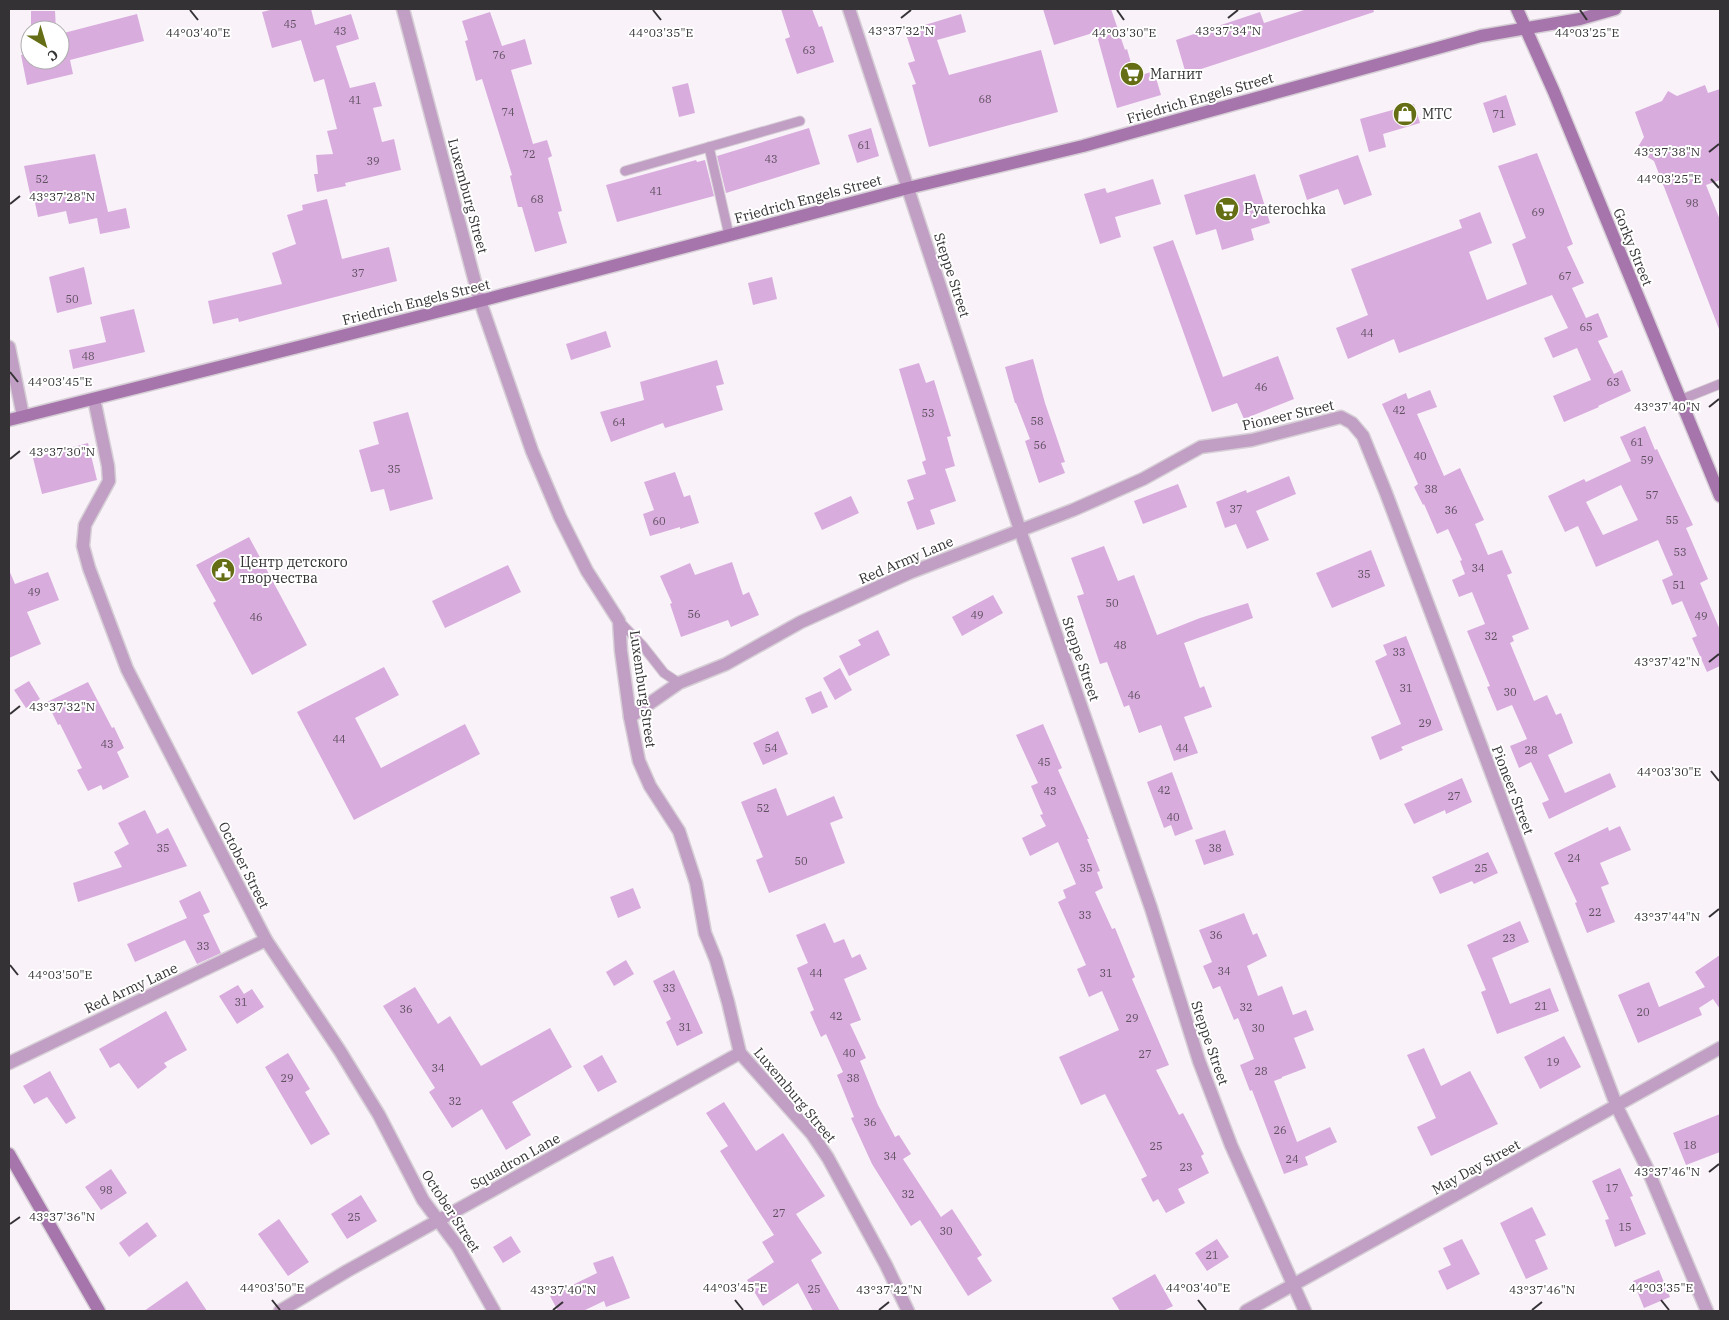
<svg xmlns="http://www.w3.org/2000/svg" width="1729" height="1320" viewBox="0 0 1729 1320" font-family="'IBM Plex Serif',serif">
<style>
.building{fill:#d9acde;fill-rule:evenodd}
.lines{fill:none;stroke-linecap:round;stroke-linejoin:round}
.lane-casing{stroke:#d6cfd6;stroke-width:11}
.street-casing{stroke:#d6cfd6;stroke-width:15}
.secondary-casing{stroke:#d6cfd6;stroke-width:15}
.lane{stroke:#c19fc4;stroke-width:9}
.street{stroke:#c19fc4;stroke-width:12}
.secondary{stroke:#a675ac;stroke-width:12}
.ticks{fill:none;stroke:#353235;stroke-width:2}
.labels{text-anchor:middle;stroke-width:4;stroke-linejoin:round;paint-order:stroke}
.number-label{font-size:11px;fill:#5e505f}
.poi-label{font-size:14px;fill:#353235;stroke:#fff;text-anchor:start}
.street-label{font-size:14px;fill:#353235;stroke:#fff}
.ticks-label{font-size:12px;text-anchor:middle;fill:#353235;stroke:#fff;stroke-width:4;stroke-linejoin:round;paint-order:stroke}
</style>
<rect width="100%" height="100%" fill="#f9f2f9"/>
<!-- building -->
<g class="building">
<polygon points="274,9 311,9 315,25 351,14 359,39 336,46 350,88 375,82 382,106 373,108 382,142 394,139 401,170 345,183 346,186 317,192 314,174 318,174 316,155 333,154 327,131 337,129 324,79 314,82 301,40 272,48 262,12"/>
<polygon points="781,9 812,9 819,27 822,26 834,62 797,74 785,39 790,37"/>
<polygon points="1043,9 1111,9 1125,50 1127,49 1135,77 1154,71 1161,95 1117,108 1096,32 1054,45"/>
<polygon points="1307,9 1373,9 1374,12 1186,74 1176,40 1260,12 1264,23"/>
<polygon points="31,11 55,11 56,30 31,30"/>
<polygon points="490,12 502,46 525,39 532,64 511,70 533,144 547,140 552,156 548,158 562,211 558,212 567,243 535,252 522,207 518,207 510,176 512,175 482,79 476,81 465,41 468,40 462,21"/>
<polygon points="137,14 144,41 70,60 73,74 27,85 21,55 30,53 30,60 60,60 60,34"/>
<polygon points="961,14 966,32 937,40 949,75 1041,50 1058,112 929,147 912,85 916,84 908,63 915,61 905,31"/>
<polygon points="688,83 695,113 679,117 672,87"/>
<polygon points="1705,85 1708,93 1720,89 1720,180 1706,185 1720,220 1720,329 1719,329 1654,161 1636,150 1644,137 1635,112 1662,101 1668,91 1677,96"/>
<polygon points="1506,95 1516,125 1493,133 1483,103"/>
<polygon points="1414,104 1420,123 1383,134 1386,147 1369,152 1360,119"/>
<polygon points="809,128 820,164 726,193 717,156"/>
<polygon points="871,128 879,156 857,163 848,135"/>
<polygon points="1537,153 1573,244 1567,247 1584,283 1572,288 1586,318 1598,313 1608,337 1598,341 1614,374 1622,370 1631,391 1598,406 1599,407 1564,422 1553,396 1591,380 1577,348 1553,358 1544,338 1568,328 1552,295 1399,353 1394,339 1348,359 1336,328 1368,315 1351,269 1462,228 1459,220 1480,212 1492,243 1469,252 1487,300 1527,284 1512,244 1526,238 1498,166"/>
<polygon points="95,154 108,212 126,208 130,228 100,234 97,218 69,224 66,211 38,217 34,198 31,198 24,166"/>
<polygon points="1358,155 1372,195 1344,205 1338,189 1307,200 1299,175"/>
<polygon points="696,160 697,162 705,160 714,196 617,222 606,185"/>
<polygon points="1255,174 1270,223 1251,229 1254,240 1222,250 1216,229 1196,235 1184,195"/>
<polygon points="1153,179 1161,204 1115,217 1121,237 1100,244 1084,194 1105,188 1107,193"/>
<polygon points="327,199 342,259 389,247 397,281 239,322 238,318 213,324 208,301 282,284 272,253 296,244 287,215 303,210 302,205"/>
<polygon points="1173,240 1223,377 1278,356 1294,399 1244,419 1237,403 1212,412 1153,247"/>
<polygon points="84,267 92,304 57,313 49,277"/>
<polygon points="772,277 777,299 753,305 748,283"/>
<polygon points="134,309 145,352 73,369 69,350 106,342 100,317"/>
<polygon points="606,331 611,347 571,360 566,344"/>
<polygon points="1033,359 1045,403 1065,462 1061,463 1065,473 1039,483 1025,441 1030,439 1016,403 1015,403 1005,367"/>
<polygon points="717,360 724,384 716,386 723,410 665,428 663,423 611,442 600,412 644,400 640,382"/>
<polygon points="919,363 926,383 934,380 951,436 947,437 955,466 945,469 956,501 930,510 935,524 917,530 907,502 914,499 907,480 926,474 922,462 926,460 899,369"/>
<polygon points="1430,390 1437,407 1417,414 1444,476 1460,468 1484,520 1475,524 1488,555 1502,550 1512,573 1507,575 1529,629 1512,636 1514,641 1510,643 1534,701 1547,695 1556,715 1561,713 1573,743 1548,755 1565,793 1610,773 1616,787 1549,819 1542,803 1549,800 1531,762 1519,768 1510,746 1527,739 1512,705 1497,711 1487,687 1490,686 1467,631 1485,624 1472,592 1459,597 1452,580 1465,574 1460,561 1462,560 1448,529 1437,534 1424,504 1423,505 1414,487 1418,484 1382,404 1406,393 1408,399"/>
<polygon points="408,412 433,499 390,511 384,489 371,492 359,450 379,444 373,422"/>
<path d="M1645,426L1655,450L1657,449L1693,525L1686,528L1708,579L1700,583L1720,630V666L1707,672L1692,638L1697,636L1682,601L1672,605L1662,580L1673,575L1658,540L1596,567L1578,526L1565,532L1548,496L1584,479L1586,482L1631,461L1620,437ZM1621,485L1638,520L1603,535L1586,502Z"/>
<polygon points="88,443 97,480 42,494 33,458"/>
<polygon points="675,472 684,497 690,495 699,523 680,529 680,527 650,536 643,514 654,510 644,482"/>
<polygon points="1289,476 1296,494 1256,511 1269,540 1247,549 1236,524 1225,528 1216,502 1246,490 1247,493"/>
<polygon points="1178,484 1187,507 1143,524 1134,501"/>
<polygon points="851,496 859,513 822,530 814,513"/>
<polygon points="249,537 307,645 252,675 213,603 216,601 196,565"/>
<polygon points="1104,546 1118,581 1134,575 1157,635 1200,618 1248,603 1253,618 1184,643 1200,688 1204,686 1212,707 1184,717 1198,753 1174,761 1161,725 1139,733 1129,705 1124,707 1107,662 1100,664 1077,596 1084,594 1071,558"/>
<polygon points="1371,550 1385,586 1332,608 1316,573"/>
<polygon points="732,562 743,595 749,592 759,615 731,627 728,620 681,637 670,604 672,603 660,576 690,563 695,575"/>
<polygon points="508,565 521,592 445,628 432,601"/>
<polygon points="9,570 15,584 48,572 59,600 27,612 41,644 9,658"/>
<polygon points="993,595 1003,613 962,636 952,617"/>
<polygon points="878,630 890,655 849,676 839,656 861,645 858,640"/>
<polygon points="1406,636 1443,730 1401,747 1403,750 1380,760 1371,737 1401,724 1375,661 1387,655 1383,645"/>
<polygon points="384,667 399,695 355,718 381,768 465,724 480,754 354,820 297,712"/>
<polygon points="840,668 852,690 835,700 823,678"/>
<polygon points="29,681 40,699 26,708 14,690"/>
<polygon points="88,682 112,728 114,727 124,748 117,752 129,777 103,790 101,785 88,791 77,770 82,768 60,724 58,725 47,702"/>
<polygon points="821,691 828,707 812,714 805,698"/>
<polygon points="1043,724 1062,768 1058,770 1089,839 1087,839 1100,871 1097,872 1103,888 1095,892 1112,929 1115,928 1135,977 1132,979 1169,1065 1156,1070 1179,1115 1183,1113 1204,1154 1201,1156 1209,1173 1178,1189 1185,1203 1166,1213 1158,1199 1153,1202 1141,1179 1147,1176 1105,1094 1081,1105 1059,1057 1119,1030 1102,991 1089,997 1077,969 1086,965 1058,902 1066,898 1063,890 1076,884 1058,842 1030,856 1022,838 1046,826 1040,815 1043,814 1031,786 1038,783 1016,735"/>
<polygon points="778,731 788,754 763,765 753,743"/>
<polygon points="1172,772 1193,829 1175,836 1171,825 1164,828 1147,782"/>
<polygon points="1462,778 1472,802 1446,814 1445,810 1414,824 1404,804"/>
<polygon points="776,788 787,816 834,796 843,818 830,823 845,863 769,893 756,860 763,857 741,802"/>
<polygon points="145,810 157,834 168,828 187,866 78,902 73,883 122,867 114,852 129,844 118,823"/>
<polygon points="1620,826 1631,850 1600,863 1609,884 1601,887 1615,922 1587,933 1575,903 1577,902 1554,853 1608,827 1609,831"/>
<polygon points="1225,830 1234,855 1204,865 1195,840"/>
<polygon points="1488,852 1498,873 1474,884 1472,881 1440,894 1432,877"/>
<polygon points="633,888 641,908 618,918 610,897"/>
<polygon points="200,891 210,912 203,915 221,953 197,964 185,940 135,962 127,944 187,918 179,901"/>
<polygon points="1244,913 1253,935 1257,933 1267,956 1247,966 1258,996 1282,986 1293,1015 1306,1010 1314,1030 1294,1038 1306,1068 1282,1077 1282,1078 1274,1081 1297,1142 1330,1127 1337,1142 1305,1157 1308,1165 1284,1174 1252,1090 1250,1091 1240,1065 1254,1059 1238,1018 1234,1020 1220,986 1213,989 1203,966 1212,962 1199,930"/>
<polygon points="1520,921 1529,942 1492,958 1510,1004 1550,988 1559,1011 1497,1034 1481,992 1486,990 1467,945"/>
<polygon points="825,923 834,943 844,939 852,958 860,954 867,969 844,979 861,1020 850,1024 866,1058 860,1061 878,1105 895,1137 899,1135 911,1154 903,1159 941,1217 952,1209 982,1255 977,1258 992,1281 968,1296 920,1220 911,1226 872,1164 851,1118 854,1117 837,1075 843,1072 826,1034 821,1037 810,1012 814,1010 797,968 808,963 796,935"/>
<polygon points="1720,955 1720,1009 1713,999 1699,1008 1702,1015 1638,1043 1618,995 1649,982 1659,1007 1705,987 1695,972"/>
<polygon points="626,960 634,974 614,986 606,972"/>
<polygon points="674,970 703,1033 677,1046 666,1022 671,1019 653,981"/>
<polygon points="238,985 244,994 252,989 264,1007 237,1024 219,996"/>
<polygon points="415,987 438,1024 450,1016 481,1066 550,1028 572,1067 512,1102 531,1135 506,1150 482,1109 452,1128 429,1092 435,1088 383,1006"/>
<polygon points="166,1011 187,1050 164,1063 167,1067 138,1089 119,1063 110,1068 99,1049"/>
<polygon points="1564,1036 1581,1067 1540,1089 1524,1057"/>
<polygon points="1424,1048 1441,1086 1470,1071 1498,1124 1431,1156 1417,1127 1436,1118 1407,1055"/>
<polygon points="288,1053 310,1089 305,1092 330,1134 311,1145 265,1067"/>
<polygon points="602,1055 617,1082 598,1092 583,1066"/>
<polygon points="50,1071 76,1118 66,1124 47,1097 34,1104 23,1086"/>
<polygon points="724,1102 756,1151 783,1133 825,1196 796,1214 822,1253 811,1260 840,1311 813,1311 798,1283 763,1306 747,1280 774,1262 762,1242 774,1235 720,1151 728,1146 706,1113"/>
<polygon points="1720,1114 1720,1152 1686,1165 1673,1133"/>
<polygon points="1620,1168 1633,1196 1630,1197 1646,1234 1615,1247 1605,1220 1609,1219 1592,1181"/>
<polygon points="111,1169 127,1193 101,1210 85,1187"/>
<polygon points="361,1195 377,1221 347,1239 331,1214"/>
<polygon points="1532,1207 1546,1235 1535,1240 1548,1269 1526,1279 1500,1223"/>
<polygon points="279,1219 309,1262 288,1276 258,1234"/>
<polygon points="147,1222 157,1236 129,1257 119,1243"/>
<polygon points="511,1236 521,1252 503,1263 493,1247"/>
<polygon points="1217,1239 1229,1257 1207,1271 1195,1253"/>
<polygon points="1462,1239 1480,1274 1447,1290 1438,1271 1451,1265 1443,1248"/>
<polygon points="613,1256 630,1298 606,1307 604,1301 583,1311 558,1311 550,1296 597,1273 593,1263"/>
<polygon points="1659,1270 1670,1297 1644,1308 1633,1281"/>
<polygon points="1155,1274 1173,1306 1163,1311 1120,1311 1112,1298"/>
<polygon points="187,1281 207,1311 144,1311"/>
</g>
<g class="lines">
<!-- lane casing -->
<g class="lane-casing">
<g id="lane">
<polyline points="709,147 729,235"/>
<polyline points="625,171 800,121"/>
<polyline points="1680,400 1720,384"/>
<polyline points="619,621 642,645 664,673 679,683"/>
</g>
</g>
<!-- street casing -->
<g class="street-casing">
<g id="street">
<polyline points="403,9 480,301 532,451 560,517 587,571 619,621 621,651 630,717 639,761 650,786 679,831 696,883 705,933 716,960 728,1002 740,1053 812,1134 828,1158 886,1265 908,1311"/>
<polyline points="849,9 1020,530 1151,908 1199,1061 1231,1145 1305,1311"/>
<polyline points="9,347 23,416"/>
<polyline points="94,399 108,466 109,481 85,525 83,546 89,568 127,669 266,940 340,1051 379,1115 423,1200 458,1247 494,1311"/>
<polyline points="630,717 679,683 726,664 801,622 909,573 1073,510 1143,479 1201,447 1252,440 1341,417 1352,423 1363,436 1386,493 1617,1107 1647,1168 1707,1311"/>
<polyline points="9,1063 266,940"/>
<polyline points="280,1311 347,1271 740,1053"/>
<polyline points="1246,1311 1720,1048"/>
</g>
</g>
<!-- secondary casing -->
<g class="secondary-casing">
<g id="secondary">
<polyline points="1517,9 1554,92 1720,496"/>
<polyline points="9,420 480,301 908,188 1083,146 1481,36 1580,19 1615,9"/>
<polyline points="9,1154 99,1311"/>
</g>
</g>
<!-- lane -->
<use href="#lane" class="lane"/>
<!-- street -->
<use href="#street" class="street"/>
<!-- secondary -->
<use href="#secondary" class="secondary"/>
</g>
<!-- ticks -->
<path class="ticks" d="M190,10L198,20M653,10L661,20M1117,10L1124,20M1580,10L1587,20M901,18L911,10M1228,18L1238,10M1709,152L1719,144M1711,179L1719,188M10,204L20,196M10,372L18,382M1709,407L1719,399M10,459L20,451M1709,662L1719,654M10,714L20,706M1711,771L1719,781M1709,917L1719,909M10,965L18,975M1709,1172L1719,1164M10,1224L20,1217M272,1300L280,1310M735,1300L743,1310M1198,1300L1206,1310M1661,1300L1669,1310M553,1310L563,1302M879,1310L889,1302M1532,1310L1542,1302"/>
<!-- icons -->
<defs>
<g id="supermarket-disc" transform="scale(1.25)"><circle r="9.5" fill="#656e15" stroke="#fff"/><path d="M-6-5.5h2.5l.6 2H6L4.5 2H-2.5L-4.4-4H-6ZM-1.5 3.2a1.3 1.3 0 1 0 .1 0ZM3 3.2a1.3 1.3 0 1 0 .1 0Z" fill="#fff"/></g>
<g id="shop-disc" transform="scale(1.25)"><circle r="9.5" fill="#656e15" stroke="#fff"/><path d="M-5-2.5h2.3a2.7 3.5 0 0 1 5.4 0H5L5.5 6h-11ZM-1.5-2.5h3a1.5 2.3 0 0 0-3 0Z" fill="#fff"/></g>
<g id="civic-disc" transform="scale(1.25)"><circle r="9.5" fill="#656e15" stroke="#fff"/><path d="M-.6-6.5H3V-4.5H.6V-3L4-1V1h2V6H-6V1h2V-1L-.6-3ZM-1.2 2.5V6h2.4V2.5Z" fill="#fff"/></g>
</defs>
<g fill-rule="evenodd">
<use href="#supermarket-disc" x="1132" y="74"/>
<use href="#shop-disc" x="1405" y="114"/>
<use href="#supermarket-disc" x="1227" y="209"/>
<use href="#civic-disc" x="223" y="570"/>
</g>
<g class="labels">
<!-- number labels -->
<g class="number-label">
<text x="290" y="28">45</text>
<text x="340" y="35">43</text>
<text x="809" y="54">63</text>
<text x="499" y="59">76</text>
<text x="985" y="103">68</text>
<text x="355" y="104">41</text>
<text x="508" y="116">74</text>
<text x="1499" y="118">71</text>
<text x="864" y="149">61</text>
<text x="529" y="158">72</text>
<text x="771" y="163">43</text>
<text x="373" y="165">39</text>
<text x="42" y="183">52</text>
<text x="656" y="195">41</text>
<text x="537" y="203">68</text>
<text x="1692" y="207">98</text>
<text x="1538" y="216">69</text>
<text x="358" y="277">37</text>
<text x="1565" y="280">67</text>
<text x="72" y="303">50</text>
<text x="1586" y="331">65</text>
<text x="1367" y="337">44</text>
<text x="88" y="360">48</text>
<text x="1613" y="386">63</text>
<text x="1261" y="391">46</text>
<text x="1399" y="414">42</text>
<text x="928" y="417">53</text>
<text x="1037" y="425">58</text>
<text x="619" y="426">64</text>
<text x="1637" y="446">61</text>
<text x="1040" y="449">56</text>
<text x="1420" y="460">40</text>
<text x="1647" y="464">59</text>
<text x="394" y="473">35</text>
<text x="1431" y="493">38</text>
<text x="1652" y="499">57</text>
<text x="1236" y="513">37</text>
<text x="1451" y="514">36</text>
<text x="1672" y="524">55</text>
<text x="659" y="525">60</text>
<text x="1680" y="556">53</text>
<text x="1478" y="572">34</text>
<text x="1364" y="578">35</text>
<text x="1679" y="589">51</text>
<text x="34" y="596">49</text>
<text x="1112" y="607">50</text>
<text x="694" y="618">56</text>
<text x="977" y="619">49</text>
<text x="1701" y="620">49</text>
<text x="256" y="621">46</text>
<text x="1491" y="640">32</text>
<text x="1120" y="649">48</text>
<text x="1399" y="656">33</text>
<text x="1406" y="692">31</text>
<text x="1510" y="696">30</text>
<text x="1134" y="699">46</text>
<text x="1425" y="727">29</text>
<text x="339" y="743">44</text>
<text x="107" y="748">43</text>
<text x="771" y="752">54</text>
<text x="1182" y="752">44</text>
<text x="1531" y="754">28</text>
<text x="1044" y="766">45</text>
<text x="1164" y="794">42</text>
<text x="1050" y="795">43</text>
<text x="1454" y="800">27</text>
<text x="763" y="812">52</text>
<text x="1173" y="821">40</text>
<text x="163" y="852">35</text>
<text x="1215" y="852">38</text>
<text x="1574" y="862">24</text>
<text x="801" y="865">50</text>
<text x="1086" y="872">35</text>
<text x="1481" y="872">25</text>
<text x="1595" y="916">22</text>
<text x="1085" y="919">33</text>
<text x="1216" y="939">36</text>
<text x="1509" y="942">23</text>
<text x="203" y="950">33</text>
<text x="1224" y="975">34</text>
<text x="816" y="977">44</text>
<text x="1106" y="977">31</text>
<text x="669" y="992">33</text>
<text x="241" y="1006">31</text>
<text x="1541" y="1010">21</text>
<text x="1246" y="1011">32</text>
<text x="406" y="1013">36</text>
<text x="1643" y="1016">20</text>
<text x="836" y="1020">42</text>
<text x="1132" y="1022">29</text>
<text x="685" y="1031">31</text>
<text x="1258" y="1032">30</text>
<text x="849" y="1057">40</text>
<text x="1145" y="1058">27</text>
<text x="1553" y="1066">19</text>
<text x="438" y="1072">34</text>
<text x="1261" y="1075">28</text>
<text x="287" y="1082">29</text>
<text x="853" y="1082">38</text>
<text x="455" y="1105">32</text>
<text x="870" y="1126">36</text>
<text x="1280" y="1134">26</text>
<text x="1690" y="1149">18</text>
<text x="1156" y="1150">25</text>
<text x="890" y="1160">34</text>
<text x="1292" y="1163">24</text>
<text x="1186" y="1171">23</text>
<text x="1612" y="1192">17</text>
<text x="106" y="1194">98</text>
<text x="908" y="1198">32</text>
<text x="779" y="1217">27</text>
<text x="354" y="1221">25</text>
<text x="1625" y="1231">15</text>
<text x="946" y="1235">30</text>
<text x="1212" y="1259">21</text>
<text x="814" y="1293">25</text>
</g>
<!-- poi labels -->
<g class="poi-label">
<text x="1150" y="79">Магнит</text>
<text x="1422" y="119">МТС</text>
<text x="1244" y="214">Pyaterochka</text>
<text x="240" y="567">Центр детского<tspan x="240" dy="16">творчества</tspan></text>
</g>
<!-- street labels -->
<g class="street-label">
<text transform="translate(1200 98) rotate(-16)" y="5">Friedrich Engels Street</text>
<text transform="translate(468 196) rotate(75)" y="5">Luxemburg Street</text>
<text transform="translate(808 199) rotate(-15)" y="5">Friedrich Engels Street</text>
<text transform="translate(1633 247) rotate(68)" y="5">Gorky Street</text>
<text transform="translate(952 275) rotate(72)" y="5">Steppe Street</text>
<text transform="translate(416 302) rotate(-14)" y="5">Friedrich Engels Street</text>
<text transform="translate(1288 415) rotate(-13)" y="5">Pioneer Street</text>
<text transform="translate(906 560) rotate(-23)" y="5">Red Army Lane</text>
<text transform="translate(1081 659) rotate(71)" y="5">Steppe Street</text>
<text transform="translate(643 689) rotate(82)" y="5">Luxemburg Street</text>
<text transform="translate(1513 790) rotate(69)" y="5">Pioneer Street</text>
<text transform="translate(244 865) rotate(63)" y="5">October Street</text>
<text transform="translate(131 988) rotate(-25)" y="5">Red Army Lane</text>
<text transform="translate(1210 1043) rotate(71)" y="5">Steppe Street</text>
<text transform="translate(795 1095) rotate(50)" y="5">Luxemburg Street</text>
<text transform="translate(515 1161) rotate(-29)" y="5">Squadron Lane</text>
<text transform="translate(1476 1167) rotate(-29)" y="5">May Day Street</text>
<text transform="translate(451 1211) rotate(57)" y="5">October Street</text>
</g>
</g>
<g class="ticks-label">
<text x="901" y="35">43°37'32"N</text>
<text x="1228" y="35">43°37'34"N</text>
<text x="198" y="37">44°03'40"E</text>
<text x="661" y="37">44°03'35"E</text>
<text x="1124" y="37">44°03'30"E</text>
<text x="1587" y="37">44°03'25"E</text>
<text x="1667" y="156">43°37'38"N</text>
<text x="1669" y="183">44°03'25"E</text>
<text x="62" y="201">43°37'28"N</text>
<text x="60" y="386">44°03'45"E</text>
<text x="1667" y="411">43°37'40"N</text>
<text x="62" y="456">43°37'30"N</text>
<text x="1667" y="666">43°37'42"N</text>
<text x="62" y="711">43°37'32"N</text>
<text x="1669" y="776">44°03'30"E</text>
<text x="1667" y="921">43°37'44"N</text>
<text x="60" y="979">44°03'50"E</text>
<text x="1667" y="1176">43°37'46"N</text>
<text x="62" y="1221">43°37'36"N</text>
<text x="272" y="1292">44°03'50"E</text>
<text x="735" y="1292">44°03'45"E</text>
<text x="1198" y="1292">44°03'40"E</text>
<text x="1661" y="1292">44°03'35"E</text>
<text x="563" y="1294">43°37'40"N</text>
<text x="889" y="1294">43°37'42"N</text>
<text x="1542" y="1294">43°37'46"N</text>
</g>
<!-- border -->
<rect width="1729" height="1320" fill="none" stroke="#353235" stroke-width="20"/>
<!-- north arrow -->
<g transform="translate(45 45) rotate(142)"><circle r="24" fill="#ffffff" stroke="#aeadae"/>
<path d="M0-4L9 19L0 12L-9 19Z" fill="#656e15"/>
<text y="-8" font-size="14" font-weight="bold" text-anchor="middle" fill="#353235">С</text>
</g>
</svg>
